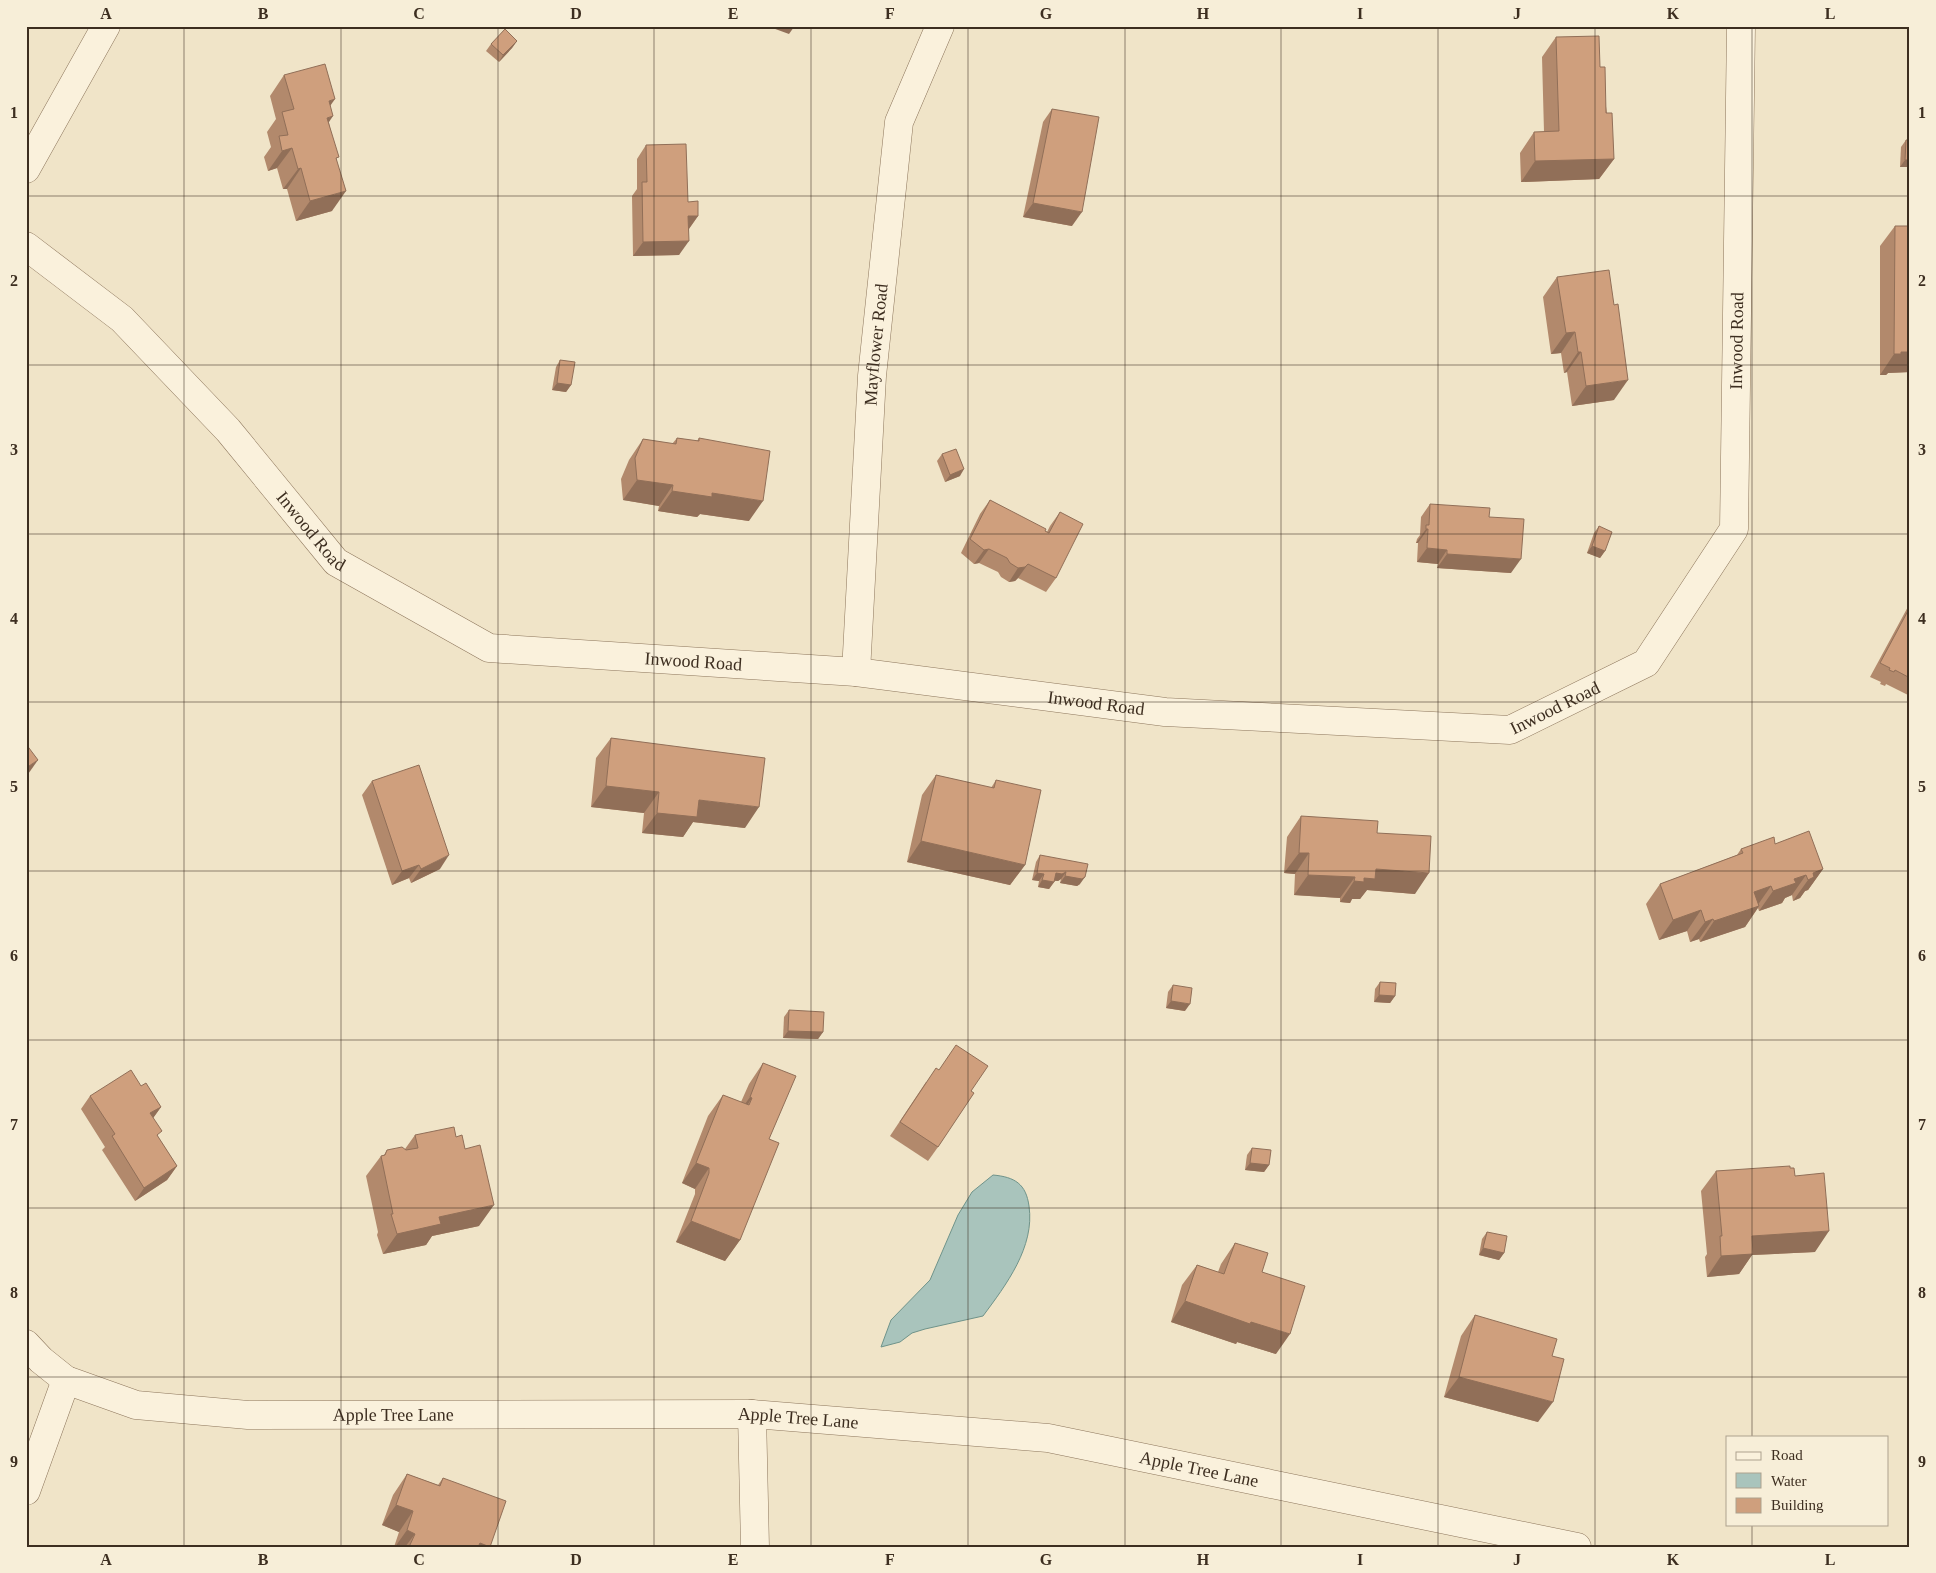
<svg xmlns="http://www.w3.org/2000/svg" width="1936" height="1573" viewBox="0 0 1936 1573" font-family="Georgia,serif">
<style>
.water{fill:#a9c4bc;stroke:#6f938a}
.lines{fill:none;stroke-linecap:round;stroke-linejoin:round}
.minor-casing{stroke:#8d765c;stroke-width:29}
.minor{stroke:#faf1dc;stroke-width:28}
.wall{fill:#b2896c}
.shaded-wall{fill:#916f58}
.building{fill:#cf9f7d;stroke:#916f58}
.grid{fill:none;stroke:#3d2e20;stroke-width:1;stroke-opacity:0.55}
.labels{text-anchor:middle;stroke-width:4;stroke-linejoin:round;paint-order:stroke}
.street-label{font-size:18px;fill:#3d2e20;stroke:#f7eed8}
.neatline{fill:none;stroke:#3d2e20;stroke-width:2}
.grid-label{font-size:16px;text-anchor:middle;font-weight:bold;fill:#3d2e20}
</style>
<rect width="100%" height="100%" fill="#f0e4c8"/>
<!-- water -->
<path class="water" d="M993,1175C1015,1177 1026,1184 1029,1206C1035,1247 1006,1285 983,1316L925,1329L912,1333L900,1342L881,1347L891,1320L930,1280L958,1215L972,1192Z"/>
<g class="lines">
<!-- minor casing -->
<g class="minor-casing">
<g id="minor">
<polyline points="26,169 106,26"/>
<path id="s1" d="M26,246L122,319L228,430L336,562L489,648L856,672L1165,712L1510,730L1646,663L1734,529L1741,26"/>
<path id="s2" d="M856,672L872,376L899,122L940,26"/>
<path id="s3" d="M26,1344L41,1360L66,1380L136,1405L248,1415L752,1414L1048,1438L1577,1547"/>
<polyline points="752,1414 755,1547"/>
<polyline points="26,1491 66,1380"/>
</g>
</g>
<!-- minor -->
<use href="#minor" class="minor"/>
</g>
<!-- wall -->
<g class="wall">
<polygon points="1556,37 1600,67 1614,159 1599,179 1521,182 1520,153 1534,132 1544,132 1542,57"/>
<polygon points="517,41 512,48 499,62 486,51 491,44"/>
<polygon points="284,75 329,123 337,160 332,211 296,221 287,189 283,189 277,168 268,171 264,157 271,147 267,132 276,119 270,96"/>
<polygon points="1052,109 1072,226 1023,217 1043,122"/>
<polygon points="1906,140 1910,167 1900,167 1901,147"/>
<polygon points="646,145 698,216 689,229 679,255 633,256 632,196 637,189 637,159"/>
<polygon points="1895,226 1910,372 1888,373 1886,375 1880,375 1880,246"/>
<polygon points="1557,277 1614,400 1572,406 1567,372 1564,373 1561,353 1551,354 1543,297"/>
<polygon points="560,360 571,385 566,392 552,390 556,367"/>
<polygon points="677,438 697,441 699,438 749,521 700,514 697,517 658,511 659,506 623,500 621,479 629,460 643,439 672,444"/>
<polygon points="942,454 960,476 945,482 937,461"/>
<polygon points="990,500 1047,532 1050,526 1060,512 1056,578 1046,592 1018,578 1015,581 1009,582 1001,577 998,572 979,563 974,564 961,553 980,514"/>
<polygon points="1430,504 1489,517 1511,573 1437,568 1438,564 1417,562 1418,543 1416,543 1417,539 1420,535 1421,517"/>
<polygon points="1599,526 1605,551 1600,558 1587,553 1594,533"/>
<polygon points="1910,603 1910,696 1886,684 1885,686 1880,684 1881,682 1870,677"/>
<polygon points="611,738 745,828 693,822 683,837 642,833 644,813 591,807 596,758"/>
<polygon points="936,775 991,788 996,780 1025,865 1010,885 907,862 922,795"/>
<polygon points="372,781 440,869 411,883 409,878 392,885 362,795"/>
<polygon points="1301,816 1377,833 1415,894 1367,890 1360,899 1352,899 1350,903 1340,902 1340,898 1294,895 1295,874 1284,873 1287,837"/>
<polygon points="1775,844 1823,869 1808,890 1805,891 1800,898 1793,901 1792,895 1785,898 1782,903 1759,911 1758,908 1745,927 1700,942 1699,939 1690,942 1687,931 1659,940 1646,904 1660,884 1737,855 1741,849"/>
<polygon points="1040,855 1080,884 1077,886 1060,883 1061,879 1058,881 1055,881 1049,889 1038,887 1039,881 1032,880 1036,862"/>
<polygon points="1380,982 1395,996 1390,1003 1374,1002 1375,989"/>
<polygon points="1173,985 1185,1011 1166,1008 1168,992"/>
<polygon points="789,1010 823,1032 818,1039 783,1038 784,1017"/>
<polygon points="763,1063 769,1139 740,1240 725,1261 676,1242 695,1194 695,1189 682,1183 708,1116 723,1095 741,1102 749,1084"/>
<polygon points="926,1082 971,1091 938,1147 928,1161 890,1136"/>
<polygon points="141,1086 161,1107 153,1118 158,1137 177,1166 167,1180 135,1201 102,1150 105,1147 81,1109 90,1096"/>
<polygon points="415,1135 456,1137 479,1226 432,1236 426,1245 383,1254 377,1235 378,1232 366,1176 381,1156 384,1155 387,1150 405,1149"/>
<polygon points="1252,1148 1269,1165 1264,1172 1245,1170 1247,1155"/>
<polygon points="1790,1168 1795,1176 1815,1252 1752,1255 1739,1274 1707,1277 1705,1257 1707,1254 1701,1191 1716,1171"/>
<polygon points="1487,1232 1504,1253 1499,1260 1479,1255 1482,1239"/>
<polygon points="1235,1243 1262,1272 1276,1354 1237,1342 1236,1344 1171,1322 1182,1285 1197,1265 1218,1272 1221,1264"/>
<polygon points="1475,1315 1552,1356 1538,1422 1444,1397 1461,1336"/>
<polygon points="407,1474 438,1485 443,1478 490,1547 394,1547 399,1532 382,1525 393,1495"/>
</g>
<!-- shaded-wall -->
<g class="shaded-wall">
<polygon points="767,26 792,26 794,27 789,34"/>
<polygon points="517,41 512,48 499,62 503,55"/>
<polygon points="335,99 321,119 329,101"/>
<polygon points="333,116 319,137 327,118"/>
<polygon points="292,148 277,168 268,171 282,151"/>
<polygon points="1614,159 1599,179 1521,182 1535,161"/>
<polygon points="1905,160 1910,160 1910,167 1900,167"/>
<polygon points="301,168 287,189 283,189 298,169"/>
<polygon points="346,191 332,211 296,221 310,201"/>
<polygon points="1033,203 1082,212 1072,226 1023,217"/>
<polygon points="688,216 698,216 688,230"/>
<polygon points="689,241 679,255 633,256 643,242"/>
<polygon points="1575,332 1561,353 1551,354 1566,333"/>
<polygon points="1578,352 1581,352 1567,372 1564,373"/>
<polygon points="1901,352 1910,352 1910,372 1888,373 1886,375 1880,375 1894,354"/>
<polygon points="1628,380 1614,400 1572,406 1586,386"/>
<polygon points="557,383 571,385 566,392 552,390"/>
<polygon points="964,469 960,476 945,482 950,475"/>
<polygon points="637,480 673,485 659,506 623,500"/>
<polygon points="672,491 712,493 763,501 749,521 700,514 697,517 658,511"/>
<polygon points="1426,529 1428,529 1418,543 1416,543"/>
<polygon points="1592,546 1605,551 1600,558 1587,553"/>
<polygon points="1427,548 1447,550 1438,564 1417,562"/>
<polygon points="989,549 979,563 974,564 984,550"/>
<polygon points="1447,554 1521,559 1511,573 1437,568"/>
<polygon points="1028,564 1018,578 1015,581 1009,582 1018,568"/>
<polygon points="38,760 26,777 26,768"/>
<polygon points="606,786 659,792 644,813 591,807"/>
<polygon points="699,800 759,807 745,828 693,822 683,837 642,833 657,813"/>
<polygon points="921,841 1025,865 1010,885 907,862"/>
<polygon points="1299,853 1309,853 1295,874 1284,873"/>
<polygon points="449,855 440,869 411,883 421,869"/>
<polygon points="419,865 409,878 392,885 402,871"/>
<polygon points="1376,869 1429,873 1415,894 1367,890 1360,899 1352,899 1350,903 1340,902 1354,881"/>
<polygon points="1823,869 1808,890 1805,891 1800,898 1793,901 1813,873"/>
<polygon points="1066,872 1061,879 1058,881 1051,880 1056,873"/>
<polygon points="1037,873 1044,874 1039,881 1032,880"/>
<polygon points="1308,875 1355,877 1340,898 1294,895"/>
<polygon points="1806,875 1792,895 1785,898 1782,903 1759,911 1773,891 1794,879"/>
<polygon points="1065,876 1085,877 1080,884 1077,886 1060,883"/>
<polygon points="1042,880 1054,882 1049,889 1038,887"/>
<polygon points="1771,886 1757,906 1754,892"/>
<polygon points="1759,906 1745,927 1700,942 1714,921"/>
<polygon points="1701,910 1687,931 1659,940 1673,920"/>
<polygon points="1713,919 1699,939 1690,942 1705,922"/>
<polygon points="1379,995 1395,996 1390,1003 1374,1002"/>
<polygon points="1171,1001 1190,1004 1185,1011 1166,1008"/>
<polygon points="788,1031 823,1032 818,1039 783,1038"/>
<polygon points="750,1097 752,1098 738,1119 735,1118"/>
<polygon points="161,1107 151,1121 150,1113"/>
<polygon points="696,1163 709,1168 695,1189 682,1183"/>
<polygon points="1250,1163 1269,1165 1264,1172 1245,1170"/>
<polygon points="177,1166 167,1180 135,1201 144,1188"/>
<polygon points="494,1205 479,1226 432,1236 426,1245 383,1254 397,1234 439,1217"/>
<polygon points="691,1221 740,1240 725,1261 676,1242"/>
<polygon points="1829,1231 1815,1252 1752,1255 1739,1274 1707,1277 1721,1256 1752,1236"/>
<polygon points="1483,1248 1504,1253 1499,1260 1479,1255"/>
<polygon points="1185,1301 1290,1334 1276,1354 1237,1342 1236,1344 1171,1322"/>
<polygon points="1459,1377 1553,1402 1538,1422 1444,1397"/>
<polygon points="396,1505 413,1511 399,1532 382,1525"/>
<polygon points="407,1530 415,1534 405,1547 395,1547"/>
<polygon points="480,1543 490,1547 477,1547"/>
</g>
<!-- building -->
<g class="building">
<polygon points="505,29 517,41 503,55 491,44"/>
<polygon points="1599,36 1600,67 1605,67 1606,113 1612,113 1614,159 1535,161 1534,132 1559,131 1556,37"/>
<polygon points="325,64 335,99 329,101 333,116 327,118 339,157 336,158 346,191 310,201 301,168 298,169 292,148 282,151 279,136 288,135 282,112 294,109 284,75"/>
<polygon points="1052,109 1099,117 1082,212 1033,203"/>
<polygon points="1906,140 1910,140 1910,160 1905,160"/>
<polygon points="686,144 688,202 698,201 698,216 688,216 689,241 643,242 642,182 647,182 646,145"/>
<polygon points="1895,226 1910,226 1910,352 1901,352 1901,354 1894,354"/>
<polygon points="1609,270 1614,305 1618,304 1628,380 1586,386 1581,352 1578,352 1575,332 1566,333 1557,277"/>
<polygon points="560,360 575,362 571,385 557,383"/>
<polygon points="677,438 699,441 699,438 770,451 763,501 712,493 712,497 672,491 673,485 637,480 635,458 643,439 676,444"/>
<polygon points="956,449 964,469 950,475 942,454"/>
<polygon points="990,500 1046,529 1045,531 1049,533 1060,512 1083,524 1056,578 1028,564 1025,567 1018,568 1010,563 1007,558 989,549 984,550 970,539"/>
<polygon points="1430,504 1490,508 1489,517 1524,519 1521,559 1447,554 1447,550 1427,548 1428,529 1426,529 1426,525 1429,525"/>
<polygon points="1599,526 1612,532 1605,551 1592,546"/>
<polygon points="1910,607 1910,678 1895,670 1894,672 1889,670 1890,668 1880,663"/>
<polygon points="611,738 765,758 759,807 699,800 697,817 657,813 659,792 606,786"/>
<polygon points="26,744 38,760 26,768"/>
<polygon points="419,765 449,855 421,869 419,865 402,871 372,781"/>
<polygon points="936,775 994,788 996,780 1041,790 1025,865 921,841"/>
<polygon points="1301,816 1378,821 1377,833 1431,836 1429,873 1376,869 1375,879 1364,878 1364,882 1354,881 1355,877 1308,875 1309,853 1299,853"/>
<polygon points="1809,831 1823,869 1813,873 1814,877 1808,880 1806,875 1794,879 1796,883 1773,891 1771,886 1754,892 1759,906 1714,921 1713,919 1705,922 1701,910 1673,920 1660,884 1743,853 1741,849 1774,837 1775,844"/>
<polygon points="1040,855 1088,864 1085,877 1082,879 1065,876 1066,872 1062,874 1056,873 1054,882 1042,880 1044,874 1037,873"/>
<polygon points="1380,982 1396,983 1395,996 1379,995"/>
<polygon points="1173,985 1192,988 1190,1004 1171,1001"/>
<polygon points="789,1010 824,1012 823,1032 788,1031"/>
<polygon points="956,1045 988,1066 971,1091 974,1093 938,1147 900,1122 936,1068 939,1070"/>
<polygon points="763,1063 796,1076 769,1139 779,1143 740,1240 691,1221 709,1173 709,1168 696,1163 723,1095 749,1105 752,1098 750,1097"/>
<polygon points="131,1070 141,1086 146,1083 161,1107 150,1113 162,1131 157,1135 177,1166 144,1188 112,1136 115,1134 90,1096"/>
<polygon points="454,1127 456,1137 462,1135 465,1149 480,1145 494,1205 439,1217 441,1224 397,1234 391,1214 393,1214 381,1156 385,1155 387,1150 402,1147 406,1150 418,1148 415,1135"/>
<polygon points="1252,1148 1271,1150 1269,1165 1250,1163"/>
<polygon points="1790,1166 1790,1168 1794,1168 1795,1176 1824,1173 1829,1231 1752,1236 1753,1254 1721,1256 1720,1236 1722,1236 1716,1171"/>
<polygon points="1487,1232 1507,1236 1504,1253 1483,1248"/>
<polygon points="1235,1243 1268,1253 1262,1272 1305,1286 1290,1334 1251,1322 1250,1324 1185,1301 1197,1265 1224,1274"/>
<polygon points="1475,1315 1557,1339 1552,1356 1564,1359 1553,1402 1459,1377"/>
<polygon points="407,1474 440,1486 443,1478 506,1501 490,1547 480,1543 478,1547 409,1547 415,1534 407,1530 413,1511 396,1505"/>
</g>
<!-- grid -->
<path class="grid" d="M184,26V1547M341,26V1547M498,26V1547M654,26V1547M811,26V1547M968,26V1547M1125,26V1547M1281,26V1547M1438,26V1547M1595,26V1547M1752,26V1437M26,196H1910M26,365H1910M26,534H1910M26,702H1910M26,871H1910M26,1040H1910M26,1208H1910M26,1377H1910M1752,1524V1547"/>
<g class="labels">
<!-- street labels -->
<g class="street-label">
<text dy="6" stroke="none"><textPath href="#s1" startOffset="2145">Inwood Road</textPath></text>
<text dy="6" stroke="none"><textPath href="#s2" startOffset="328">Mayflower Road</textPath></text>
<text dy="6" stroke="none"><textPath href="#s1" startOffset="405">Inwood Road</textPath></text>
<text dy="6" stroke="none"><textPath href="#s1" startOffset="825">Inwood Road</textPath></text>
<text dy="6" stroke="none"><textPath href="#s1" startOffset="1230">Inwood Road</textPath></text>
<text dy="6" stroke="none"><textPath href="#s1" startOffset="1695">Inwood Road</textPath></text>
<text dy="6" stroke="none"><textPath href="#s3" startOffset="386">Apple Tree Lane</textPath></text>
<text dy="6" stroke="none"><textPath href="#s3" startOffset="791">Apple Tree Lane</textPath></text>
<text dy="6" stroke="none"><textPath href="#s3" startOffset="1196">Apple Tree Lane</textPath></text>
</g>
</g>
<!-- border -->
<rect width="1936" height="1573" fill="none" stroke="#f7eed8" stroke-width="55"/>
<!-- legend -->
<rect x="1726" y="1436" width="162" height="90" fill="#f7eed8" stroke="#ada18e"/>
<rect x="1736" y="1452" width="25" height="8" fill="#faf1dc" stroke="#ada18e"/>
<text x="1771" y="1460" font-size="15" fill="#3d2e20">Road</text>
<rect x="1736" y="1473" width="25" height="15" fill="#a9c4bc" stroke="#ada18e"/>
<text x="1771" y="1486" font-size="15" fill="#3d2e20">Water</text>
<rect x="1736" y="1498" width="25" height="15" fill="#cf9f7d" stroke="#ada18e"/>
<text x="1771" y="1510" font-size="15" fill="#3d2e20">Building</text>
<rect x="28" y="28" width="1880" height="1518" class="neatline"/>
<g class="grid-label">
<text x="106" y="19">A</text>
<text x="263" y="19">B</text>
<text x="419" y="19">C</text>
<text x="576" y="19">D</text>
<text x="733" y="19">E</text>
<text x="890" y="19">F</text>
<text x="1046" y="19">G</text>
<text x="1203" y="19">H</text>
<text x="1360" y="19">I</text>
<text x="1517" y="19">J</text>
<text x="1673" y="19">K</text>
<text x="1830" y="19">L</text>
<text x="14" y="118">1</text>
<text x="1922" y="118">1</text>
<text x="14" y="286">2</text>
<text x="1922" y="286">2</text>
<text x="14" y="455">3</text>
<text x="1922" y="455">3</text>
<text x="14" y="624">4</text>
<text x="1922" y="624">4</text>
<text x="14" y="792">5</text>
<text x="1922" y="792">5</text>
<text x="14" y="961">6</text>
<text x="1922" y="961">6</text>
<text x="14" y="1130">7</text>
<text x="1922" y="1130">7</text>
<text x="14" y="1298">8</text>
<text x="1922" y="1298">8</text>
<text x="14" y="1467">9</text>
<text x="1922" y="1467">9</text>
<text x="106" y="1565">A</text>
<text x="263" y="1565">B</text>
<text x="419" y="1565">C</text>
<text x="576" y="1565">D</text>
<text x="733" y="1565">E</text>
<text x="890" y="1565">F</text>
<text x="1046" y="1565">G</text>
<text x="1203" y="1565">H</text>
<text x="1360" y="1565">I</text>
<text x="1517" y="1565">J</text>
<text x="1673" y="1565">K</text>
<text x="1830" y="1565">L</text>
</g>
</svg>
